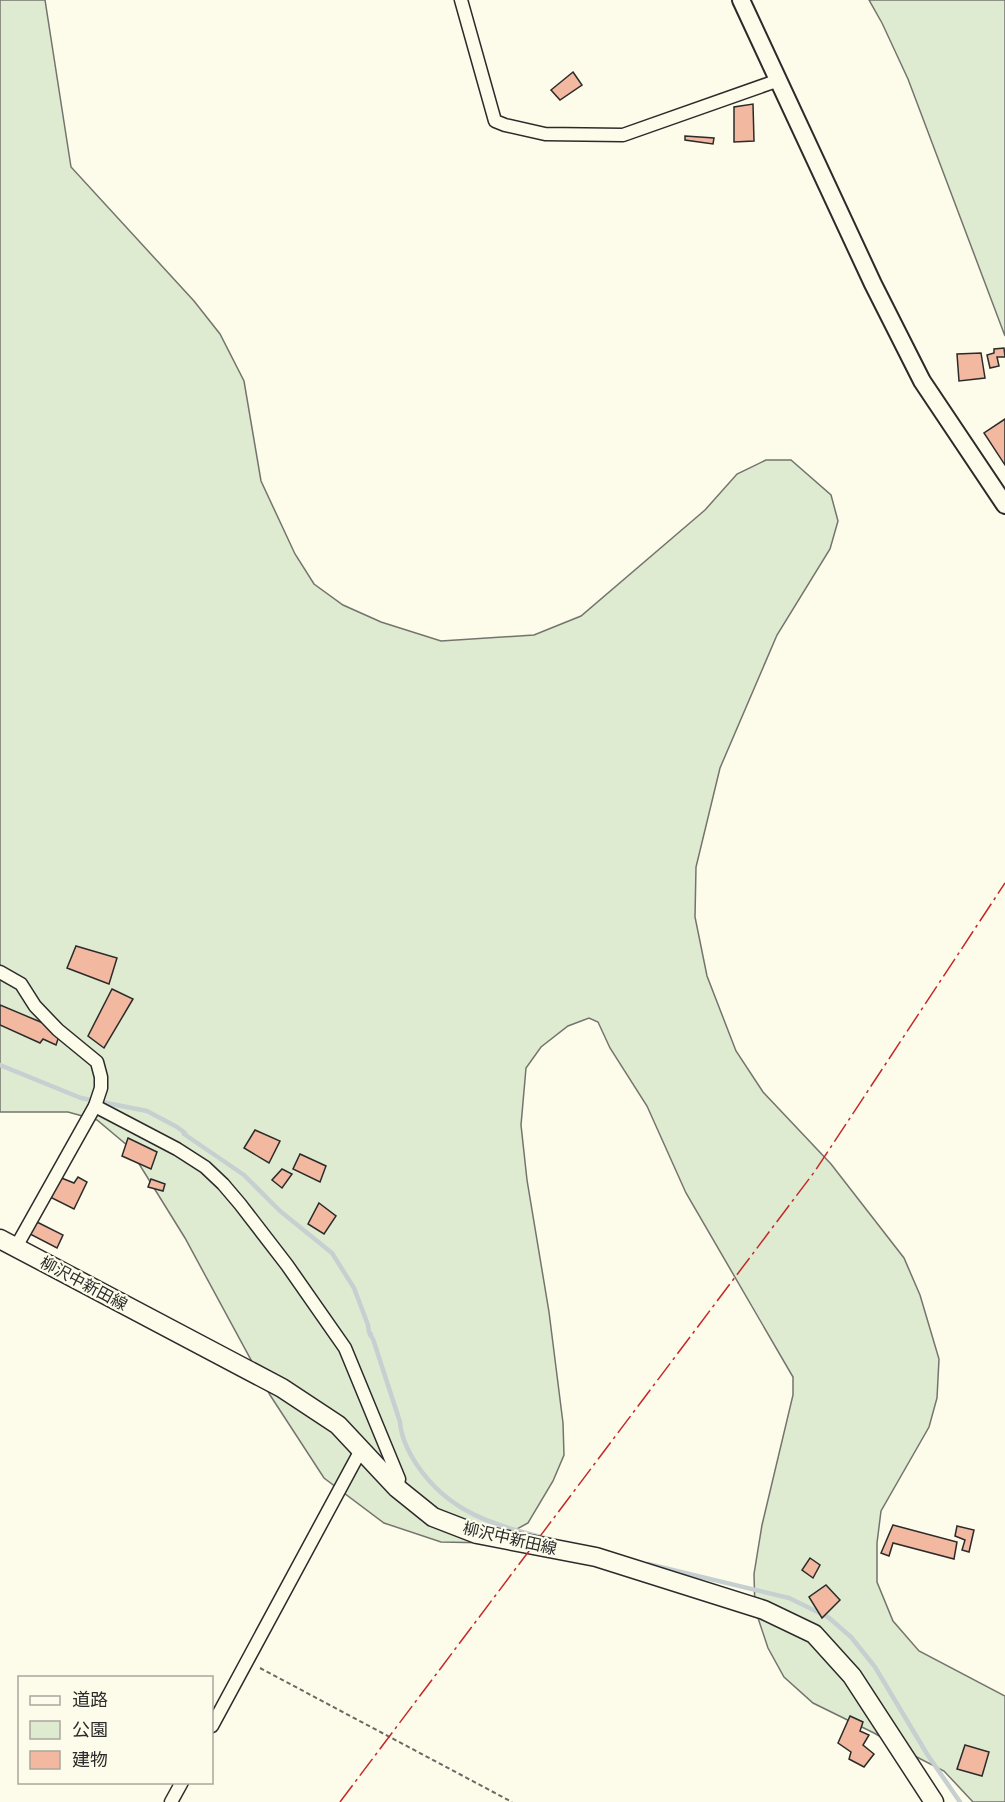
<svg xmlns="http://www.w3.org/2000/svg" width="1005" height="1802" viewBox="0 0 1005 1802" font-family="'Fira Sans','Noto Sans JP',sans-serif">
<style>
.green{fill:#deebd1;stroke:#74746e;stroke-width:1.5}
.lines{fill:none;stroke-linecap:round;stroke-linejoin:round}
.stream{stroke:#c7d0d0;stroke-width:4.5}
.building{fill:#f2b8a0;stroke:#2b2b2b;stroke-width:1.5}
.minor-casing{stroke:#2b2b2b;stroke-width:15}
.tertiary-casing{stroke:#2b2b2b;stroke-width:20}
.secondary-casing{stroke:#2b2b2b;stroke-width:21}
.path{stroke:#6a6964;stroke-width:2;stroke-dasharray:4.5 3;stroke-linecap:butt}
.minor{stroke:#fdfbea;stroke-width:12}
.tertiary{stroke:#fdfbea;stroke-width:16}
.secondary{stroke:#fdfbea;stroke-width:18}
.power{stroke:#c62828;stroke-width:1.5;stroke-dasharray:21 4.5 3 4.5;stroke-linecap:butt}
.labels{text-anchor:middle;stroke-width:4.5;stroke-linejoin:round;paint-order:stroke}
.street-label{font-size:16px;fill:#2b2b2b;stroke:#fdfbea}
</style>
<rect width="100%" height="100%" fill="#fdfbea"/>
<!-- green -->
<g class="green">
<polygon points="0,0 45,0 71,167 194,301 220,334 244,381 261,481 295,554 314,584 343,605 381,622 441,641 534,635 581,616 705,510 737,474 766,460 791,460 831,495 838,521 830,549 777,635 720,768 696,867 695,917 707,976 736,1051 763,1092 831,1164 904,1258 920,1295 939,1359 937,1398 929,1427 881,1511 877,1543 877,1582 893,1621 919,1651 1005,1696 1005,1802 973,1802 944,1771 911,1754 874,1733 813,1703 784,1677 768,1648 755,1609 754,1574 762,1525 793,1395 793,1377 686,1193 647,1106 610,1048 598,1022 589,1018 568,1026 541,1047 526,1068 521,1125 527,1180 549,1312 563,1423 564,1455 553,1481 528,1523 491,1543 441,1542 384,1523 324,1478 270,1395 185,1238 128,1146 97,1120 68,1112 0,1112"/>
<polygon points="869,0 1005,0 1005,336 908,79 882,23"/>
</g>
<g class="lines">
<!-- stream -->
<g class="stream">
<path d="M0,1065L81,1098L147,1111L177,1127L185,1133L184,1134L244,1175L280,1211L332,1253L354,1288L368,1325L369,1332L371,1334L370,1335L373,1339L400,1422C401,1436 409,1453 417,1465C450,1514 495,1525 549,1539"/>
<polyline points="648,1564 789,1598 828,1617 851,1637 875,1667 927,1754 960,1802"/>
</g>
</g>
<!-- building -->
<g class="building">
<polygon points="573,72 582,85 560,100 551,90"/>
<polygon points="753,104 754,141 734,142 734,107"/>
<polygon points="685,136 714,138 713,144 685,140"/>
<polygon points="1004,348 1005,357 997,357 999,366 990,368 987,355 994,353 994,349"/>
<polygon points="981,353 985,378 959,381 957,354"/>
<polygon points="1005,419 1005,465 984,433"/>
<polygon points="76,946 117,958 109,984 67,968"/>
<polygon points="112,989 133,999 104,1048 88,1036"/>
<polygon points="0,1005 43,1023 59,1036 56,1045 43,1039 40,1043 0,1025"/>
<polygon points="255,1130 280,1141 269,1163 244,1148"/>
<polygon points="128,1138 157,1152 151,1169 122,1156"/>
<polygon points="300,1154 326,1166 320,1182 293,1169"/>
<polygon points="282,1169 292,1174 282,1188 272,1180"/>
<polygon points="59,1177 74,1183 78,1177 87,1182 74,1209 48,1196"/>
<polygon points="151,1179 165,1184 163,1191 148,1187"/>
<polygon points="319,1203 336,1216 324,1234 308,1224"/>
<polygon points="37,1222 63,1235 57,1248 30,1234"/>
<polygon points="893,1525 957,1542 954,1559 893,1543 889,1556 881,1553"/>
<polygon points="957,1526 974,1530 969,1552 962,1550 965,1540 955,1536"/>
<polygon points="810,1558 820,1565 813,1578 802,1570"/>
<polygon points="826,1585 840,1600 822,1618 809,1597"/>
<polygon points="850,1716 863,1722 860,1731 869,1735 863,1745 874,1754 864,1767 849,1759 851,1752 838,1743"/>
<polygon points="965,1745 989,1752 982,1776 957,1769"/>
</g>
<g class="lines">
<!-- minor casing -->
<g class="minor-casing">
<g id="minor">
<polyline points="461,0 495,121 505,125 545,134 623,135 779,80"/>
<polyline points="0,972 21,984 35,1006 58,1030 97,1062 101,1077 101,1088 95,1106 16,1247"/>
<polyline points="95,1106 177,1149 205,1167 223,1184 240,1204 287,1265 345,1348 399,1479 397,1488"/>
<polyline points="212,1726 362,1448"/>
<polyline points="171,1802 182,1782"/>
</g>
</g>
<!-- tertiary casing -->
<g class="tertiary-casing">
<polyline id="tertiary" points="741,0 873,284 922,381 1005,505"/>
</g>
<!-- secondary casing -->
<g class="secondary-casing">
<polyline id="secondary" points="0,1239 282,1388 338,1425 397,1488 433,1517 477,1534 596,1557 764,1610 814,1634 852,1676 934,1802"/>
</g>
<!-- path -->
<polyline class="path" points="260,1668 512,1802"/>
<!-- minor -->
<use href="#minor" class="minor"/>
<!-- tertiary -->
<use href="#tertiary" class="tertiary"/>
<!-- secondary -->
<use href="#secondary" class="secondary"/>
<!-- power -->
<polyline class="power" points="340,1802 815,1171 1005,883"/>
</g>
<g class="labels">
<!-- street labels -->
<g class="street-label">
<text transform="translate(84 1283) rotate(28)" y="6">柳沢中新田線</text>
<text transform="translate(510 1538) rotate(13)" y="6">柳沢中新田線</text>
</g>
</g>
<!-- legend -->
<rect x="18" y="1676" width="195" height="108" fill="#fdfbea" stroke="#a9a89e" stroke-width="1.5"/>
<rect x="30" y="1696" width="30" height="9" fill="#fdfbea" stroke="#a9a89e" stroke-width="1.5"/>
<text x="72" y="1706" font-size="18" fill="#2b2b2b">道路</text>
<rect x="30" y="1721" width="30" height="18" fill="#deebd1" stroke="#a9a89e" stroke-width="1.5"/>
<text x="72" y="1736" font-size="18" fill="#2b2b2b">公園</text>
<rect x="30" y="1751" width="30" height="18" fill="#f2b8a0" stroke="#a9a89e" stroke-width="1.5"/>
<text x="72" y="1766" font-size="18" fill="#2b2b2b">建物</text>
</svg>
